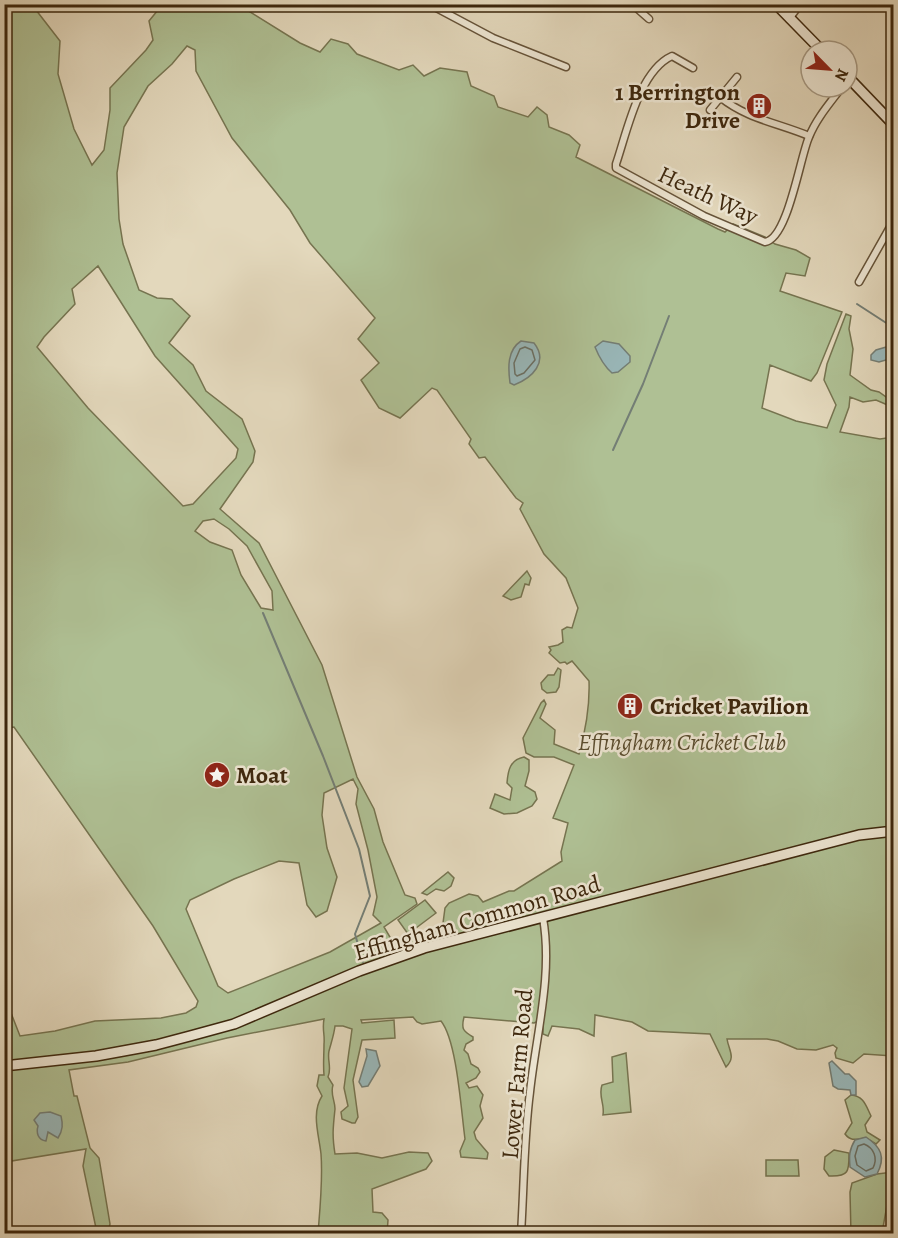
<svg xmlns="http://www.w3.org/2000/svg" width="898" height="1238" viewBox="0 0 898 1238" font-family="Alegreya,serif">
<style>
.green{fill:#afc094;stroke:#767450;stroke-width:1.5;fill-rule:evenodd}
.water{fill:#99b8ba;stroke:#747e75;stroke-width:1.5}
.lines{fill:none;stroke-linecap:round;stroke-linejoin:round}
.shore{stroke:#6b7064;stroke-width:1.5}
.stream{stroke:#747e75;stroke-width:2}
.street-casing{stroke:#665339;stroke-width:9}
.secondary-casing{stroke:#3d270d;stroke-width:12}
.street{stroke:#ede6d3;stroke-width:6}
.secondary{stroke:#ede6d3;stroke-width:9}
.labels{text-anchor:middle;stroke-width:5;stroke-linejoin:round;paint-order:stroke}
.poi-label{font-size:24px;font-weight:bold;fill:#3d270d;stroke:#ede6d3;text-anchor:start}
.street-label{font-size:24px;fill:#3d270d;stroke:#ede6d3}
.park-label{font-size:24px;font-style:italic;fill:#5a4d2f;stroke:#ede6d3}
</style>
<rect width="100%" height="100%" fill="#e3d8bc"/>
<filter id="stains"><feTurbulence type="fractalNoise" baseFrequency=".00333" numOctaves="4"/><feColorMatrix values="0 0 0 0 .2 0 0 0 0 .09 0 0 0 0 .02 0 0 0 .5 -.17"/></filter>
<radialGradient id="worn" r=".72"><stop offset=".6" stop-color="#630" stop-opacity="0"/><stop offset="1" stop-color="#630" stop-opacity=".3"/></radialGradient>
<!-- green -->
<g class="green">
<path d="M5,5H37L36,10L60,41L58,74L74,129L92,165L104,150L110,110V88L146,50L153,40L149,21L162,5H239L300,43L320,52L331,39L348,44L357,54L399,70L413,65L424,76L440,68L467,72L471,86L494,96L498,107L528,117L537,107L547,115L549,127L569,135L580,145L576,157L718,229L725,232L733,224L765,237L775,244L796,250L810,258L805,276L786,273L780,291L842,312L817,373L811,381L770,365L762,408L796,421L827,428L836,405L824,380L827,364L846,314L851,316L849,329L853,349L850,375L871,390L879,392L893,402L890,406L876,400L863,402L850,397L849,407L840,432L880,439L893,437V1056L864,1054L853,1063L836,1058L835,1053L837,1048L833,1045L816,1050L797,1049L778,1041L767,1039H727C729,1051 736,1057 726,1067L710,1034L648,1031L632,1022L595,1015L594,1036L579,1029L552,1026L548,1036L543,1034V1019L534,1023L464,1017C461,1029 463,1031 473,1037V1040L466,1044L464,1050L468,1054L471,1064L478,1068L480,1072L476,1078L466,1083L469,1088L477,1086L483,1095L480,1106L483,1118L474,1132L476,1139L488,1153L487,1159L461,1157L460,1151L465,1139C461,1110 457,1041 441,1021L422,1024L417,1022L413,1017L361,1020L362,1023L394,1020L395,1038L362,1040L353,1080L358,1117L355,1123H352L342,1119L341,1112L348,1106L344,1088L352,1029L343,1026H335C334,1035 331,1043 329,1051C327,1060 332,1068 328,1077L333,1085C330,1094 335,1100 335,1109C333,1128 332,1135 335,1154L357,1153L382,1158L409,1152L428,1153L432,1161L426,1169L372,1189L373,1212L382,1213L388,1220L387,1234L318,1233C320,1208 323,1180 321,1154C319,1135 311,1113 322,1096L317,1086L319,1075H324C323,1065 324,1055 324,1044C325,1034 322,1030 324,1019L227,1038L128,1062L69,1070L74,1096H77L90,1148L99,1158L110,1224L108,1233H97L83,1166L86,1149L5,1162L4,995L20,1036L55,1031L95,1021L161,1018L186,1013L196,1007L198,1001L153,926L14,727L5,728ZM187,46L195,50L196,71L232,138L290,210L310,243L375,318L358,339L379,363L361,380L379,408L400,418L432,388L437,390L471,439L469,444L479,458L485,457L516,498L523,503L520,509L544,554L566,578L578,608L572,628L567,627L562,630L563,642L558,645L549,647L551,650L549,653L560,663L565,662L567,664L572,661L589,681C590,707 586,729 579,754L554,744L555,730L540,718L546,704L544,700L541,703L523,738L526,753L534,757H554L574,765L553,818L568,823L561,852L562,861L514,891H509L483,902L478,896L469,894L449,903L445,908L443,923L435,928V931L421,937L415,934L394,944L384,927L417,904L415,898L405,895L383,842L374,809L357,777L322,665L259,543L220,509L253,462L255,451L242,419L206,391L193,365L169,343L190,316L172,299L157,298L139,290L123,244L119,219L117,173L124,127L148,86L172,64ZM98,266L155,356L238,449L236,458L193,504L183,506L88,408L37,347L44,337L75,304L72,289ZM214,519L229,529L247,546L272,591L273,610L261,608L241,575L232,550L210,542L195,531L203,521ZM353,779L358,789L356,804L368,850L377,897L373,915L381,923L330,952L228,993L218,986L186,909L190,900L234,879L279,861L299,863L307,905L316,917L327,911L337,877L327,848L322,815L324,793Z"/>
<polygon points="527,571 531,578 529,585 525,584 521,597 511,600 503,596"/>
<polygon points="558,668 561,670 559,687 556,692 547,693 542,689 541,683 548,675 554,675"/>
<path d="M524,757L529,760V771L525,786L535,792L537,799L532,806L517,813L504,814L490,808L495,794L510,800L512,788L507,783C508,770 510,760 524,757Z"/>
<polygon points="448,872 454,878 451,886 444,891 436,889 427,895 422,893"/>
<polygon points="425,900 436,913 408,934 398,920"/>
<path d="M626,1053L631,1112L603,1115C605,1104 598,1096 602,1085L613,1082L612,1057Z"/>
<path d="M851,1095C864,1096 866,1106 871,1116L865,1125L867,1132L880,1140L876,1144L866,1138C857,1139 851,1142 845,1134L852,1123L845,1100Z"/>
<path d="M834,1150L849,1153C849,1170 850,1177 829,1176L824,1169L825,1157Z"/>
<polygon points="766,1160 798,1160 799,1176 766,1176"/>
<polygon points="893,1172 882,1233 851,1234 850,1192 852,1183 877,1174"/>
</g>
<!-- water -->
<g class="water">
<path d="M521,341L534,343C549,362 532,378 514,385L510,383C508,368 507,350 521,341Z"/>
<path d="M603,341L619,344L630,356V362L618,372L612,373C604,366 599,357 595,347Z"/>
<polygon points="893,345 893,358 879,362 871,360 871,355 876,350"/>
<polygon points="366,1049 376,1051 380,1066 368,1086 362,1087 359,1082 367,1056"/>
<polygon points="832,1061 845,1074 849,1074 856,1081 856,1095 851,1095 850,1090 838,1089 833,1086 829,1063"/>
<path d="M50,1112L61,1116C63,1124 63,1130 58,1138L48,1132L46,1141C38,1140 36,1133 38,1126L34,1120L40,1113Z"/>
<path d="M866,1137C881,1147 886,1157 877,1174L865,1177L850,1167C849,1156 849,1150 855,1140Z"/>
</g>
<g class="lines">
<!-- shore -->
<g class="shore">
<polygon points="525,347 532,350 535,360 524,373 517,376 515,374 514,363 520,349"/>
<path d="M864,1144C874,1148 878,1158 873,1168L866,1171L857,1165L855,1156L858,1146Z"/>
</g>
<!-- stream -->
<g class="stream">
<polyline points="857,304 894,328"/>
<polyline points="613,450 643,384 669,316"/>
<polyline points="263,613 323,756 359,849 370,896 355,934 363,962"/>
</g>
<!-- street casing -->
<g class="street-casing">
<g id="street">
<polyline points="429,4 493,38 566,67"/>
<polyline points="632,4 649,19"/>
<polyline points="789,19 800,4"/>
<path d="M693,68L672,56C639,71 627,132 616,164V168L704,216L765,242C788,239 800,157 809,137C816,119 830,103 842,87"/>
<path d="M720,97C747,119 778,123 809,136"/>
<polyline points="710,110 737,77"/>
<polyline points="859,282 894,220"/>
<path d="M521,1234C524,1186 524,1138 530,1092C536,1035 553,975 543,918"/>
</g>
</g>
<!-- secondary casing -->
<g class="secondary-casing">
<g id="secondary">
<polyline points="776,4 822,51"/>
<polyline points="847,76 894,125"/>
<polyline points="4,1066 96,1056 156,1045 190,1036 234,1024 359,971 424,948 832,842 859,835 894,831"/>
</g>
</g>
<!-- street -->
<use href="#street" class="street"/>
<!-- secondary -->
<use href="#secondary" class="secondary"/>
</g>
<!-- icons -->
<defs>
<g id="building-disc" transform="scale(1.35)"><circle r="9.5" fill="#8f2418" stroke="#ede6d3"/><path d="M-4-6H4V6H1V3H-1V6H-4ZM-2.5-4.3h1.7v1.8h-1.7ZM.8-4.3h1.7v1.8H.8ZM-2.5-1h1.7V.8h-1.7ZM.8-1h1.7V.8H.8Z" fill="#fff"/></g>
<g id="sight-disc" transform="scale(1.35)"><circle r="9.5" fill="#8f2418" stroke="#ede6d3"/><path d="M0-6L1.8-2.2L6-1.7L2.9 1.2L3.7 5.4L0 3.3L-3.7 5.4L-2.9 1.2L-6-1.7L-1.8-2.2Z" fill="#fff"/></g>
</defs>
<g fill-rule="evenodd">
<use href="#building-disc" x="759" y="106"/>
<use href="#building-disc" x="630" y="706"/>
<use href="#sight-disc" x="217" y="775"/>
</g>
<g class="labels">
<!-- poi labels -->
<g class="poi-label">
<text x="740" y="100" text-anchor="end">1 Berrington<tspan x="740" dy="28">Drive</tspan></text>
<text x="650" y="714">Cricket Pavilion</text>
<text x="236" y="783">Moat</text>
</g>
<!-- street labels -->
<g class="street-label">
<text transform="translate(708 195) rotate(25)" y="8">Heath Way</text>
<text transform="translate(477 918) rotate(-16)" y="8">Effingham Common Road</text>
<text transform="translate(517 1074) rotate(-85)" y="8">Lower Farm Road</text>
</g>
<!-- park labels -->
<g class="park-label">
<text x="682" y="750">Effingham Cricket Club</text>
</g>
</g>
<!-- margin -->
<rect width="898" height="1238" fill="none" stroke="#e3d8bc" stroke-width="24"/>
<rect x="6" y="6" width="886" height="1226" fill="none" stroke="#3d270d" stroke-width="3"/>
<rect x="12" y="12" width="874" height="1214" fill="none" stroke="#3d270d" stroke-width="1.5"/>
<!-- north arrow -->
<g transform="translate(829 69) rotate(115)"><circle r="28" fill="#ede6d3" stroke="#a79a84" stroke-width="1.5"/>
<path d="M0-4.5L10 22L0 15L-10 22Z" fill="#8f2418"/>
<text y="-9" font-size="16" font-weight="bold" text-anchor="middle" fill="#3d270d">N</text>
</g>
<rect width="100%" height="100%" filter="url(#stains)"/>
<rect width="100%" height="100%" fill="url(#worn)"/>
</svg>
